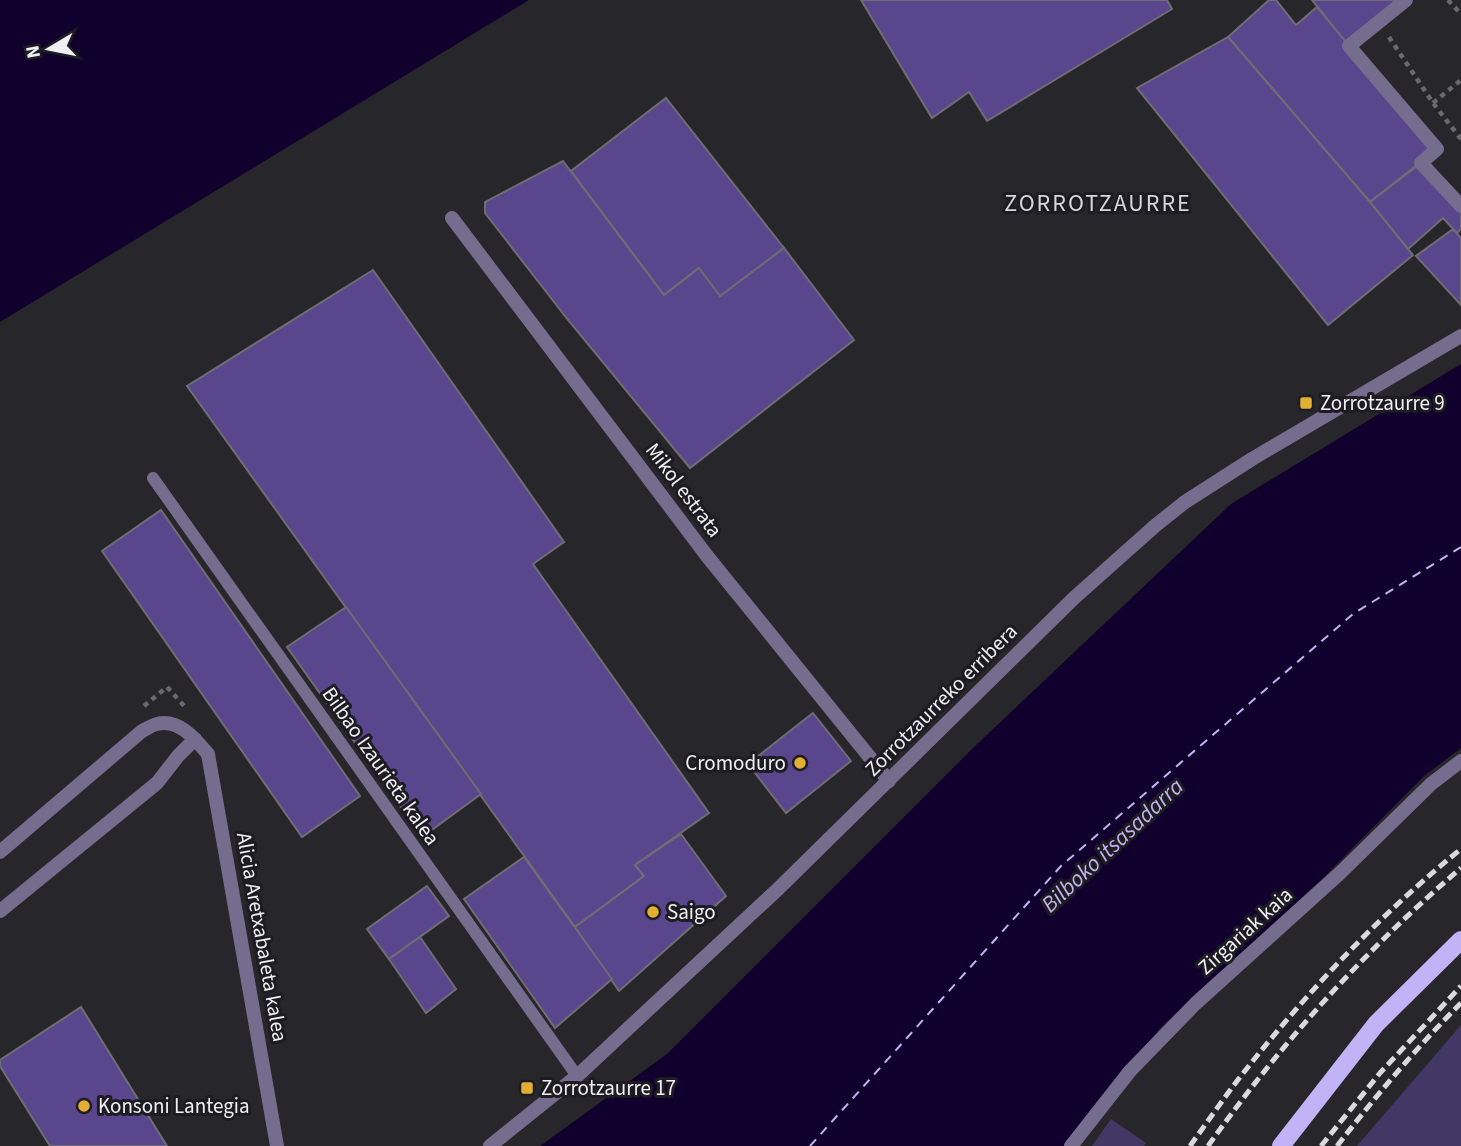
<svg xmlns="http://www.w3.org/2000/svg" width="1461" height="1146" viewBox="0 0 1461 1146" font-family="'Source Sans 3',sans-serif">
<style>
.green{fill:#433766}
.water{fill:#11002d}
.lines{fill:none;stroke-linecap:round;stroke-linejoin:round}
.ferry{stroke:#c1b4f0;stroke-width:2;stroke-dasharray:9 7;stroke-linecap:butt}
.building{fill:#5a468d;stroke:#6f6d74;stroke-width:2}
.path{stroke:#6a696e;stroke-width:4.5;stroke-dasharray:5 5;stroke-linecap:butt}
.lane{stroke:#746d8e;stroke-width:12}
.street{stroke:#746d8e;stroke-width:14}
.primary{stroke:#c2b3f7;stroke-width:18}
.rail{stroke:#dadade;stroke-width:5;stroke-dasharray:10 5;stroke-linecap:butt}
.poi-dot{fill:#e2af34;stroke:#1d1c22;stroke-width:2.5}
.labels{text-anchor:middle;stroke-width:6;stroke-linejoin:round;paint-order:stroke}
.poi-label{font-size:21px;fill:#f0f0f4;stroke:#1d1c22;text-anchor:start}
.street-label{font-size:21px;fill:#f0f0f4;stroke:#1d1c22}
.water-label{font-size:23px;font-style:italic;fill:#c1b4f0;stroke:#1d1c22}
.quarter-label{font-size:24px;letter-spacing:2px;fill:#d7d6de;stroke:#1d1c22}
</style>
<rect width="100%" height="100%" fill="#27262b"/>
<!-- green -->
<g class="green">
<polygon points="1461,1025 1461,1146 1357,1146"/>
<polygon points="1111,1119 1146,1143 1144,1146 1092,1146"/>
</g>
<!-- water -->
<g class="water">
<polygon points="0,0 529,0 0,322"/>
<polygon points="1461,364 1461,748 1424,776 1322,879 1160,1028 1070,1146 540,1146 667,1054 973,748 1231,504"/>
</g>
<g class="lines">
<!-- ferry -->
<polyline class="ferry" points="810,1146 1061,866 1353,614 1461,547"/>
</g>
<!-- building -->
<g class="building">
<polygon points="861,0 1167,0 1172,9 987,121 969,92 932,118"/>
<polygon points="1269,0 1276,0 1296,25 1317,7 1437,149 1370,202 1228,37"/>
<polygon points="1312,0 1406,0 1349,46"/>
<polygon points="1228,37 1370,202 1413,255 1328,325 1137,88"/>
<polygon points="666,98 784,248 721,302 699,268 664,295 571,171"/>
<polygon points="563,161 664,295 699,268 720,296 784,248 854,340 690,468 568,320 485,213 485,202"/>
<polygon points="1421,163 1461,206 1461,229 1457,233 1443,218 1408,249 1370,202"/>
<polygon points="1453,229 1461,238 1461,305 1416,256"/>
<polygon points="373,270 564,542 533,564 709,813 635,865 644,876 575,927 187,386"/>
<polygon points="161,510 360,796 302,837 102,551"/>
<polygon points="346,607 481,794 422,837 287,647"/>
<polygon points="813,713 851,761 786,813 748,764"/>
<polygon points="681,834 726,896 619,991 575,927 644,876 635,865"/>
<polygon points="524,857 612,979 555,1028 464,899"/>
<polygon points="427,886 449,916 389,959 367,929"/>
<polygon points="420,937 456,989 426,1013 389,959"/>
<polygon points="81,1007 167,1146 50,1146 0,1066 0,1060"/>
</g>
<g class="lines">
<!-- path -->
<g class="path">
<polyline points="1448,0 1461,14"/>
<polyline points="1389,37 1433,103 1461,139"/>
<polyline points="1433,103 1461,80"/>
<polyline points="144,706 167,687 186,708"/>
</g>
<!-- lane -->
<polyline class="lane" points="153,478 577,1076"/>
<!-- street -->
<g class="street">
<polyline points="1406,0 1349,46 1437,149 1421,163 1461,206"/>
<polyline points="452,218 707,556 889,781"/>
<path d="M0,852L142,731C146,729 152,725 157,724C179,718 196,740 208,754L277,1146"/>
<polyline points="0,911 157,783 178,756 195,739"/>
<polyline points="490,1146 577,1076 778,889 1074,598 1156,525 1185,502 1252,459 1461,336"/>
<polyline points="1071,1146 1130,1071 1195,1004 1339,874 1431,784 1461,761"/>
</g>
<!-- primary -->
<polyline class="primary" points="1281,1146 1376,1024 1461,940"/>
<!-- rail -->
<g class="rail">
<path d="M1190,1146C1206,1124 1221,1102 1237,1081C1304,995 1377,917 1461,849"/>
<path d="M1208,1146C1282,1042 1364,951 1461,868"/>
<polyline points="1321,1146 1380,1073 1461,986"/>
<path d="M1337,1146C1376,1096 1416,1048 1461,1003"/>
</g>
</g>
<!-- markers -->
<g class="poi-dot">
<rect x="1299" y="396" width="14" height="14" rx="3.5"/>
<circle cx="800" cy="763" r="7"/>
<circle cx="653" cy="912" r="7"/>
<rect x="520" y="1081" width="14" height="14" rx="3.5"/>
<circle cx="84" cy="1106" r="7"/>
</g>
<g class="labels">
<!-- poi labels -->
<g class="poi-label">
<text x="1320" y="410">Zorrotzaurre 9</text>
<text x="786" y="770" text-anchor="end">Cromoduro</text>
<text x="667" y="919">Saigo</text>
<text x="541" y="1095">Zorrotzaurre 17</text>
<text x="98" y="1113">Konsoni Lantegia</text>
</g>
<!-- street labels -->
<g class="street-label">
<text transform="translate(684 490) rotate(53)" y="7">Mikol estrata</text>
<text transform="translate(941 700) rotate(-45)" y="7">Zorrotzaurreko erribera</text>
<text transform="translate(381 766) rotate(55)" y="7">Bilbao Izaurieta kalea</text>
<text transform="translate(1245 931) rotate(-42)" y="7">Zirgariak kaia</text>
<text transform="translate(262 937) rotate(80)" y="7">Alicia Aretxabaleta kalea</text>
</g>
<!-- water labels -->
<g class="water-label">
<text transform="translate(1112 845) rotate(-43)" y="8">Bilboko itsasadarra</text>
</g>
<!-- quarter labels -->
<g class="quarter-label">
<text x="1098" y="211">ZORROTZAURRE</text>
</g>
</g>
<!-- north arrow -->
<g transform="translate(49 49) rotate(260)" stroke="#1d1c22" stroke-width="5" paint-order="stroke">
<path d="M0-5L12 26L0 18L-12 26Z" fill="#f0f0f4"/>
<text y="-10" font-size="19" font-weight="bold" text-anchor="middle" fill="#f0f0f4">N</text>
</g>
</svg>
